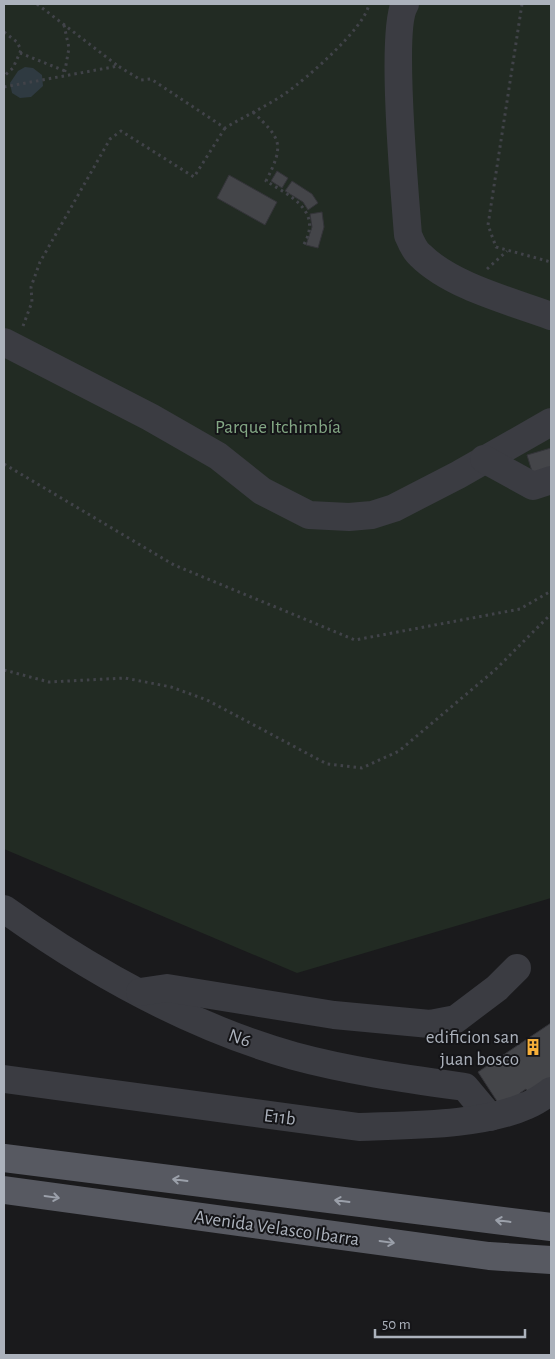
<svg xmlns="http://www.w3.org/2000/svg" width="555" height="1359" viewBox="0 0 555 1359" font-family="'Alegreya Sans',sans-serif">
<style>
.green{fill:#222b23}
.water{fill:#2f3a41}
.building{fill:#444549;stroke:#343439}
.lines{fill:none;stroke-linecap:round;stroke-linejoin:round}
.path{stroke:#414349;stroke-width:3;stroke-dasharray:2.5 4;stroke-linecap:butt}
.minor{stroke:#3b3c42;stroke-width:28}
.major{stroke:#575961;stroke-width:28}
.oneway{stroke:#9ba0aa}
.labels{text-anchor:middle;stroke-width:4;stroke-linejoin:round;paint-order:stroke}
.park-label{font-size:19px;fill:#83a784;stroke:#151518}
.poi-label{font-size:19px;fill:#acb2bc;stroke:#151518;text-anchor:end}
.street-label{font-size:19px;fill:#acb2bc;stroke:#151518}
</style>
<rect width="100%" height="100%" fill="#1a1a1c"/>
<!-- green -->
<polygon class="green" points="4,4 551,4 551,898 297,973 4,849"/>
<!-- water -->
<polygon class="water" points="25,67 33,68 42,75 43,86 31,97 20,98 12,93 10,83 18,71"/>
<!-- building -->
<g class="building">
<polygon points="277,171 288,178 282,188 271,181"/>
<polygon points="229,175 277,202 265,225 217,198"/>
<polygon points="292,181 312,194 318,203 308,210 303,202 285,191"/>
<polygon points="322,212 324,227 318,248 306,245 312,227 310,214"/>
<polygon points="551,448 551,470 533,475 527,455"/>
<polygon points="551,1023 551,1080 529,1094 526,1089 520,1093 521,1100 504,1112 478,1072"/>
</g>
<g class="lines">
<!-- path -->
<g class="path">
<polyline points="37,4 118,66"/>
<polyline points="522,4 488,225 496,247 551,262"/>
<polyline points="64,25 69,48 64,76"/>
<polyline points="4,32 17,42 21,50 13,68 4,76"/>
<polyline points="20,53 65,71"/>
<path d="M4,87L118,66L141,80L151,79L225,128C245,116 267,106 286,93C307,78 365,28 369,4"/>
<path d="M253,112C281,139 285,144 266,181C290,196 324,211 303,246"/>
<polyline points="487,269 507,251"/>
<polyline points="23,326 32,302 31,287 40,262 110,139 121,131 194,177 225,128"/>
<polyline points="4,464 174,565 355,640 520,609 551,591"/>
<polyline points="4,670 49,682 125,678 171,687 207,700 327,764 362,768 399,751 495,670 551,614"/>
</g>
<!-- minor -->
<g class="minor">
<path d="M405,4C390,28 405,197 408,235C411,242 414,250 420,255C451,286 510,301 551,316"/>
<polyline points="4,342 150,417 218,456 262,491 309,515 349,517 372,515 394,508 458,475 551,422"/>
<polyline points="484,459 533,486 551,480"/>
<path d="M4,909C92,972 188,1026 294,1056C349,1071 408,1079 465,1087L490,1117"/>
<polyline points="140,992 167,988 334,1015 430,1024 456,1019 497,988 517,968"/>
<path d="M4,1079L359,1127C410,1125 482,1126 528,1105C536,1102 544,1096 551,1091"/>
</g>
<!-- major -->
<g class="major">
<polyline points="4,1158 551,1227"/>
<polyline points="4,1190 489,1256 551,1260"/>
</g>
</g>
<!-- one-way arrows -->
<defs><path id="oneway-shaft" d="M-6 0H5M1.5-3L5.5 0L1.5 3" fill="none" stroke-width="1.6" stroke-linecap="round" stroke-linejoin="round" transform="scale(1.25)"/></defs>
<g class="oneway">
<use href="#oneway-shaft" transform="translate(180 1180) rotate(-173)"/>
<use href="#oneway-shaft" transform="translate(52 1197) rotate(8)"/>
<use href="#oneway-shaft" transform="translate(342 1201) rotate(-173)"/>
<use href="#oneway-shaft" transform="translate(503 1221) rotate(-173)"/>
<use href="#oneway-shaft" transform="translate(387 1242) rotate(8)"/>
</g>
<!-- icons -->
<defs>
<g id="building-bare" transform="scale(1.35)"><path d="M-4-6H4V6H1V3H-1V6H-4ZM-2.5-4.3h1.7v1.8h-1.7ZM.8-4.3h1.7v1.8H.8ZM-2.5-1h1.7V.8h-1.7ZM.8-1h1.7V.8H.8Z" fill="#f6af39" stroke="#151518" stroke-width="2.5" paint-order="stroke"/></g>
</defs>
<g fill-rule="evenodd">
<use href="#building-bare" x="533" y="1047"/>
</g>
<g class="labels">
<!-- park labels -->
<g class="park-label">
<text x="278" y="433">Parque Itchimbía</text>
</g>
<!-- poi labels -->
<g class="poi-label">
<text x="519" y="1043">edificion san<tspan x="519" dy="22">juan bosco</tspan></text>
</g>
<!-- street labels -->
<g class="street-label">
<text transform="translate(240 1037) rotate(19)" y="7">N6</text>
<text transform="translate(280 1116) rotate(7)" y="7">E11b</text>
<text transform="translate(277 1227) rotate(8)" y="7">Avenida Velasco Ibarra</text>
</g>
</g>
<!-- border -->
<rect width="555" height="1359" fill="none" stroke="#acb2bc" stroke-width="10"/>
<!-- scale -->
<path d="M375 1329v8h150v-8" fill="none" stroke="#acb2bc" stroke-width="2.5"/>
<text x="382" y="1329" font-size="15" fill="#acb2bc" stroke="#151518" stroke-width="4" paint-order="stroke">50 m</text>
</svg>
